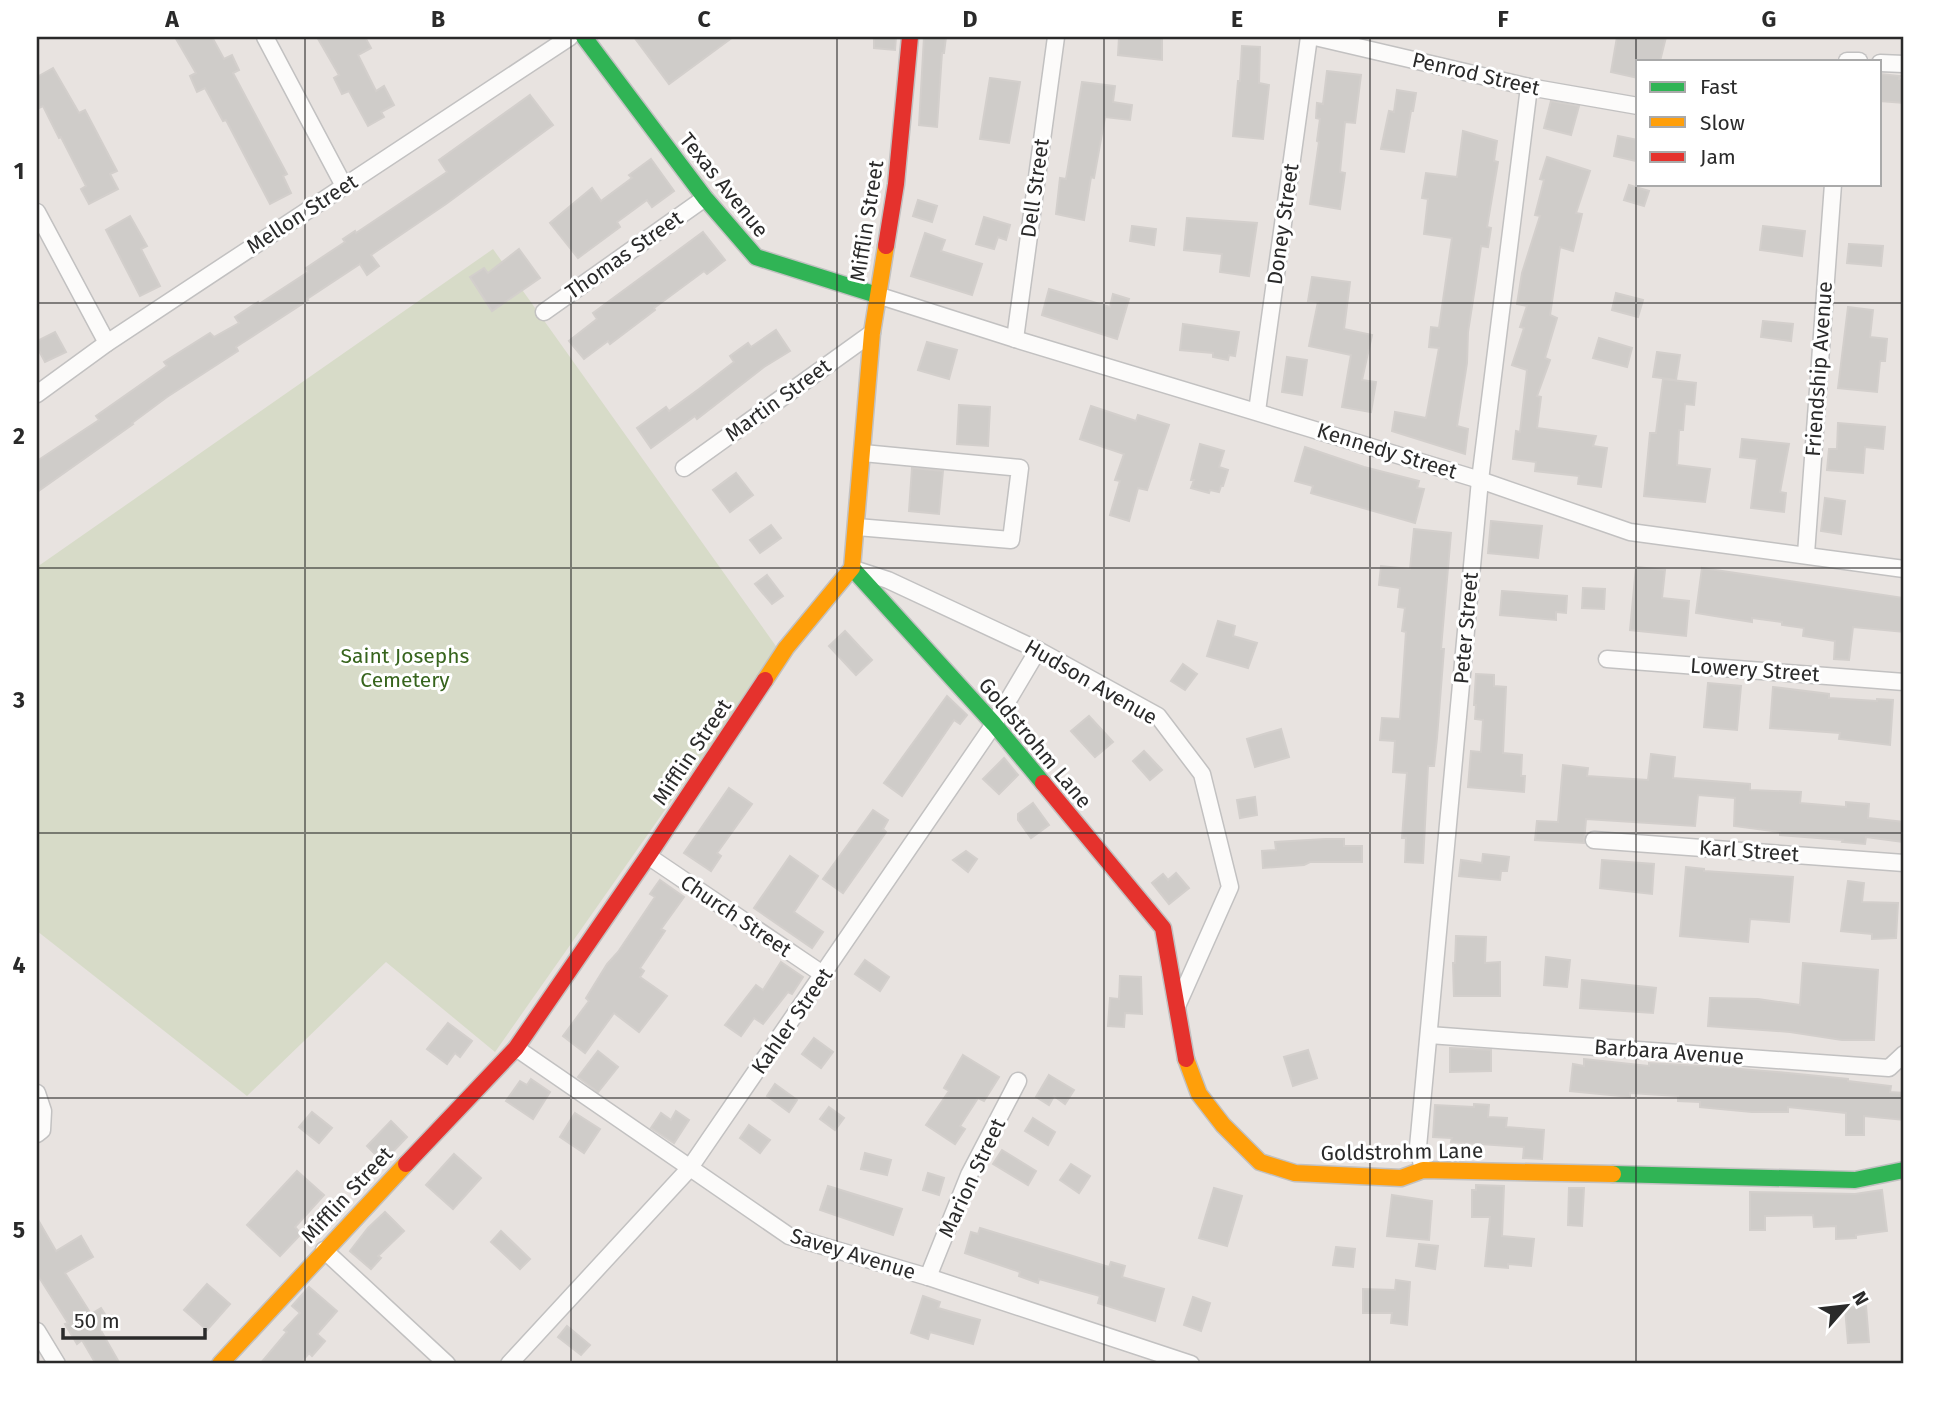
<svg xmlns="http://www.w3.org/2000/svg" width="1941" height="1401" viewBox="0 0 1941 1401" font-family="'Fira Sans',sans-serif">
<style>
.cemetery{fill:#d7dbc8}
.building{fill:#cfccc9;stroke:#d3cfcc;stroke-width:2}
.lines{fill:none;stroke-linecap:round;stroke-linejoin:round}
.street-casing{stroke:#c2c1c1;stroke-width:19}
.fast-casing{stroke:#c2c1c1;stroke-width:19}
.slow-casing{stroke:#c2c1c1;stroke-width:19}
.jam-casing{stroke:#c2c1c1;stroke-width:19}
.street{stroke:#fcfbfa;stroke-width:16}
.fast{stroke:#30b455;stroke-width:16}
.slow{stroke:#ff9f0a;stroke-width:16}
.jam{stroke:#e5322d;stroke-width:16}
.grid{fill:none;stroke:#2a2a2a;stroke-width:2;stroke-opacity:0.55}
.labels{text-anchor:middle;stroke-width:6;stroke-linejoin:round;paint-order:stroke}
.street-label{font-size:21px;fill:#2a2a2a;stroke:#fff}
.park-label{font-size:21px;fill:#37641d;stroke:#fff}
.neatline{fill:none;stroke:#2a2a2a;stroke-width:2.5}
.grid-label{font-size:23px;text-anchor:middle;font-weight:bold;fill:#2a2a2a}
</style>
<rect width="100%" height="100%" fill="#e8e3e0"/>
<!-- cemetery -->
<polygon class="cemetery" points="493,249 778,649 495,1052 386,962 247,1096 37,931 37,567"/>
<!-- building -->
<g class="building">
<polygon points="175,37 212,37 224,59 232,55 239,70 233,73 287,174 283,176 291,193 270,204 226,120 223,121 205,88 197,92 190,76 196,73"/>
<polygon points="317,37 365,37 371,48 358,55 376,91 384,86 394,105 381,112 384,117 368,126 349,91 342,94 334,78 339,75"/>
<polygon points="634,37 733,37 669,84"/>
<polygon points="874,37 896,37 895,50 874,48"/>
<polygon points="924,37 946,37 944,53 942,53 937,127 919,125"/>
<polygon points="1119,37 1162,37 1162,60 1118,55"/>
<polygon points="1617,37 1666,37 1660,61 1638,61 1638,78 1611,72"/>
<polygon points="1242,46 1260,47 1259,83 1269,85 1263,139 1233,136 1238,81 1240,81"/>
<polygon points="53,68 79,113 85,110 117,171 110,174 118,189 89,204 81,189 86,186 61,137 59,138 43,106 37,109 37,77"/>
<polygon points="1327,71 1361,75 1355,123 1345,122 1340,172 1345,173 1340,209 1310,204 1319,142 1317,141 1320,119 1316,118 1317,103 1323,104"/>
<polygon points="1880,74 1900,76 1899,79 1904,80 1904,103 1880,101"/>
<polygon points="990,78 1020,82 1009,143 980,139"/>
<polygon points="1082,82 1115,86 1113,102 1132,105 1130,120 1105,117 1094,178 1091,177 1084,220 1056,214 1060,178 1066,179"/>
<polygon points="1397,90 1416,93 1413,111 1411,111 1404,152 1381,149 1389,111 1394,112"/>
<polygon points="530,95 553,125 446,204 371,255 379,266 367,275 360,264 307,299 308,300 236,347 238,351 167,397 132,423 133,424 37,492 37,461 99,420 96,416 167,366 164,362 210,333 214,337 239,323 235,317 258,302 259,304 308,272 306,268 345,242 343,239 355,231 356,233 362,229 447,172 439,160"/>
<polygon points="1551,101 1579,106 1571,135 1544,128"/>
<polygon points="1463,131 1497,141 1494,161 1498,162 1487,227 1491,228 1488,247 1481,246 1475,287 1468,332 1467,363 1457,426 1468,429 1465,454 1392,431 1395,412 1426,418 1439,348 1429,347 1431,327 1439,328 1452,238 1424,234 1428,199 1422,198 1426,173 1457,177"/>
<polygon points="1618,136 1638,140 1636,161 1614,156"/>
<polygon points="1547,157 1590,171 1576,213 1582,214 1573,251 1560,247 1550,315 1557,318 1545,358 1550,360 1537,396 1541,397 1537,428 1596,436 1593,446 1607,448 1601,487 1578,484 1579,476 1535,471 1536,462 1513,459 1516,431 1520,432 1527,370 1512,365 1524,328 1520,327 1527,306 1517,304 1522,273 1540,216 1535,215 1544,180 1540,179"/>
<polygon points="651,159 674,191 652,207 647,200 617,222 620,227 578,258 550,223 592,188 601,201 632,178 629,175"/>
<polygon points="1629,185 1649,191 1644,206 1624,200"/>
<polygon points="918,200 937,206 932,222 913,216"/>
<polygon points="130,216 147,246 141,249 160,286 140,296 106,230"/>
<polygon points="984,217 1010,225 1006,240 998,237 994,249 976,244"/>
<polygon points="1187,218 1257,223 1249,276 1220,272 1222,254 1184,250"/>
<polygon points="1132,226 1156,229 1154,245 1130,241"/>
<polygon points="1763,226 1805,231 1802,256 1760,250"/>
<polygon points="703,232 725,260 707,274 704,271 654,308 655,310 610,344 608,341 584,359 569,341 597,319 593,313"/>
<polygon points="925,233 945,240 941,251 982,264 972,295 911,276"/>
<polygon points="1849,244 1883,246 1881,266 1847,263"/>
<polygon points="519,249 540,278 492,311 470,277 484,268 488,273"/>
<polygon points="1312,277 1350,282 1344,329 1372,335 1362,380 1376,382 1371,412 1342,407 1351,355 1309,346 1318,302 1308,301"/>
<polygon points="1049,289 1110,307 1113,294 1129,299 1117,339 1042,315"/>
<polygon points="1616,293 1643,300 1638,317 1612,310"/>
<polygon points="1848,307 1873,310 1870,337 1887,339 1885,361 1880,361 1877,392 1838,388"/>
<polygon points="1763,321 1793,324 1791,341 1761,337"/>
<polygon points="1183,324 1239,332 1235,356 1229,355 1228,360 1213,357 1213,353 1180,350"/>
<polygon points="776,330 790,351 764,367 697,419 695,416 651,448 637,428 666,407 669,411 699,389 734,362 730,356 748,343 751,347"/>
<polygon points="55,332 66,352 45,362 37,347 37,341"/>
<polygon points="1599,338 1632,348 1627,367 1593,358"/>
<polygon points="927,342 957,350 949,379 918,370"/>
<polygon points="1657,352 1680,355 1676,380 1653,377"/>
<polygon points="1287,357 1307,360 1302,395 1282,392"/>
<polygon points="1663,379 1696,383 1694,405 1685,404 1683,430 1679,430 1677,465 1710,469 1705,502 1644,496 1650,433 1656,433"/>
<polygon points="959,405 990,407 988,446 957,444"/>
<polygon points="1091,406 1136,421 1138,415 1169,425 1147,490 1138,488 1129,521 1110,515 1120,481 1115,480 1124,454 1080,439"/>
<polygon points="1838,423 1885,427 1883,449 1865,447 1863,473 1827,470 1829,449 1837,449"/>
<polygon points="1742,439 1789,444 1780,492 1786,493 1784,512 1751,508 1757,459 1740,457"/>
<polygon points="1200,444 1224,451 1219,467 1228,470 1223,486 1221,486 1219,492 1210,490 1209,493 1191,488 1194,480 1191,480"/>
<polygon points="1305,447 1364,467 1419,481 1417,488 1424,489 1415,523 1311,493 1313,486 1295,481"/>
<polygon points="912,468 943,471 939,514 909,511"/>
<polygon points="736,473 753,495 730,512 713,490"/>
<polygon points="1825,498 1845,501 1841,534 1821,531"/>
<polygon points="1491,521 1542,526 1538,558 1488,553"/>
<polygon points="771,525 781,538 760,553 750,540"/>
<polygon points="1414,529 1451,533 1441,649 1444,649 1437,738 1434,766 1428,766 1423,863 1405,862 1406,838 1402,838 1407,773 1393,772 1395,741 1380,740 1382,718 1400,719 1406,632 1402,631 1405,608 1398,607 1400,588 1379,585 1381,566 1410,569"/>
<polygon points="1636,567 1665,570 1662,598 1689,601 1686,636 1630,630"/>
<polygon points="1702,568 1904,598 1904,632 1853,627 1849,660 1834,659 1835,641 1803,636 1804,628 1782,625 1782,622 1752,618 1752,622 1696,613"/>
<polygon points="767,575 783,596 772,604 755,584"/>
<polygon points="1583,588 1605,589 1604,609 1582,608"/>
<polygon points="1502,591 1567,596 1566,613 1556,612 1556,620 1500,615"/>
<polygon points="1218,621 1235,626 1233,636 1257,643 1248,668 1207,656"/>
<polygon points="845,631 872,660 856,675 829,646"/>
<polygon points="1183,664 1197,674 1185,690 1171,681"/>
<polygon points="1476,674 1494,675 1494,686 1506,687 1503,753 1522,755 1521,776 1525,776 1524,792 1468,787 1471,751 1481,752 1483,720 1475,719 1476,705 1474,705"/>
<polygon points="1708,683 1741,686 1737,730 1704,727"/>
<polygon points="1773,687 1829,694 1829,698 1877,701 1877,699 1893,700 1890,745 1839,739 1840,733 1770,728"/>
<polygon points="947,696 967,715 960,724 954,720 902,796 884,783"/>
<polygon points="1089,716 1113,742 1095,757 1071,731"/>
<polygon points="706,727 713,732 701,751 693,745"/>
<polygon points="1281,729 1289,757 1255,767 1247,739"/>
<polygon points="1144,751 1162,770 1150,780 1133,761"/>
<polygon points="1651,754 1675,757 1673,778 1750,784 1750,790 1801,792 1800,803 1846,807 1846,802 1869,804 1868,818 1904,822 1904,842 1866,837 1865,844 1842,842 1843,840 1780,835 1780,832 1734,826 1735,798 1698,795 1695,826 1586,819 1584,843 1535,840 1537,821 1558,822 1563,765 1588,768 1587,776 1648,780"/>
<polygon points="1004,758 1018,775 999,794 983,779"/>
<polygon points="729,788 752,804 717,853 721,856 711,871 684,853"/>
<polygon points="1255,797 1257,815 1240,818 1237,800"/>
<polygon points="1033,803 1049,825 1031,838 1018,820 1018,814"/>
<polygon points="873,810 888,820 883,829 886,832 843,893 823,879"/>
<polygon points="1325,839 1344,839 1344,846 1362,846 1362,862 1310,862 1304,865 1263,868 1262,851 1276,850 1275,842"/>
<polygon points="966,851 977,859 968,872 953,860"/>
<polygon points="1483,854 1509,857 1507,871 1501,871 1500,880 1459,876 1461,860 1482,863"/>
<polygon points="790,856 818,876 794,912 823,932 812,948 754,908"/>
<polygon points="1602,860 1654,864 1652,894 1600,888"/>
<polygon points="1686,867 1704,869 1704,871 1793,877 1789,922 1750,919 1748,942 1680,936"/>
<polygon points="1176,873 1189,888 1169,904 1152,883 1163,874 1168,880"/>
<polygon points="660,880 684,897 661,929 665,931 640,968 644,971 640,977 667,996 639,1032 614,1013 585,1053 563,1036 589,1001 586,998 607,964 618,952 655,897 650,894"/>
<polygon points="1848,881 1864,883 1862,902 1898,903 1896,938 1872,939 1872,934 1841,931"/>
<polygon points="1456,936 1486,937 1485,963 1500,962 1500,996 1454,996 1453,963 1455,963"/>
<polygon points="1546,957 1570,960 1567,987 1544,985"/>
<polygon points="865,960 889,977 880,991 855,974"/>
<polygon points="781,962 803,977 792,994 788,992 763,1024 754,1018 741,1036 725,1025 756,985 763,990"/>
<polygon points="1803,963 1878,970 1874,1040 1842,1040 1790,1032 1708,1026 1710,998 1758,999 1800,1005"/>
<polygon points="1120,976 1141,977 1142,1014 1125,1013 1124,1027 1108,1026 1110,998 1119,999"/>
<polygon points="1582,980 1656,988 1653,1013 1580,1008"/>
<polygon points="448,1023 472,1041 460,1057 455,1053 447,1064 427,1049"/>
<polygon points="814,1038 833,1052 821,1068 802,1054"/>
<polygon points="1450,1048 1491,1050 1491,1071 1450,1072"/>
<polygon points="1308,1050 1317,1078 1293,1086 1284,1057"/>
<polygon points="598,1051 618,1067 598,1092 578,1077"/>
<polygon points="963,1055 999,1077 984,1101 978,1098 960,1126 965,1129 955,1144 926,1125 949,1091 944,1088"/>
<polygon points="1584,1059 1649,1066 1649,1063 1704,1066 1777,1072 1848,1079 1848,1081 1891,1086 1890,1092 1904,1093 1904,1120 1864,1116 1864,1135 1846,1135 1846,1113 1788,1107 1788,1112 1752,1112 1700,1107 1700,1102 1678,1101 1678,1096 1630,1093 1630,1097 1570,1091 1573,1064 1584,1066"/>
<polygon points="1049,1075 1074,1090 1065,1104 1054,1096 1049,1105 1036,1097"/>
<polygon points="531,1079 550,1092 533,1119 506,1101 520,1081 527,1085"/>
<polygon points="775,1084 797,1100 789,1112 767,1096"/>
<polygon points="1474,1104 1489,1105 1488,1117 1507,1118 1506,1127 1544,1130 1542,1159 1523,1158 1524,1147 1451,1142 1452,1138 1433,1137 1435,1105 1474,1107"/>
<polygon points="829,1107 844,1118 835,1130 820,1119"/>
<polygon points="676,1111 689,1120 674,1143 651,1128 661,1113 671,1120"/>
<polygon points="312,1112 332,1128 319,1143 299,1127"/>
<polygon points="575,1113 600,1129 584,1153 560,1137"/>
<polygon points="1033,1118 1055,1132 1048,1145 1025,1131"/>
<polygon points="391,1121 407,1137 383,1162 367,1146"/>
<polygon points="749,1125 770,1140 760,1153 740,1138"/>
<polygon points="1002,1150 1036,1171 1028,1185 993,1164"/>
<polygon points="865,1153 891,1160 887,1175 861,1169"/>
<polygon points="454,1154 481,1178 453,1209 426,1185"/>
<polygon points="1071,1164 1090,1176 1079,1193 1060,1180"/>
<polygon points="297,1171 324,1195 295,1227 301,1234 280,1256 247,1225"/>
<polygon points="928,1173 944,1178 939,1195 923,1190"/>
<polygon points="1476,1185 1504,1186 1502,1236 1534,1239 1531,1266 1508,1264 1508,1268 1485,1266 1490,1217 1472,1217 1472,1190 1476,1190"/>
<polygon points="828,1186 902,1209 893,1235 820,1210"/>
<polygon points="1214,1188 1242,1196 1227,1246 1199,1238"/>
<polygon points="1569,1188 1584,1188 1582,1226 1568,1225"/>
<polygon points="1882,1190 1887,1231 1856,1235 1856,1238 1836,1239 1836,1226 1814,1227 1813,1215 1765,1216 1765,1230 1750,1230 1750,1192 1855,1194"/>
<polygon points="1392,1195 1432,1201 1429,1240 1387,1236"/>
<polygon points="385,1212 404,1231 378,1256 381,1258 371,1269 350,1251 368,1228"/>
<polygon points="37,1218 56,1251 81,1236 93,1257 65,1273 91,1314 101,1308 110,1322 100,1329 120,1364 96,1364 82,1340 77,1344 65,1324 68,1323 37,1274"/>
<polygon points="980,1228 1109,1267 1111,1262 1125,1266 1122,1277 1164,1289 1155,1321 1098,1303 1100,1296 1039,1279 1038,1283 1019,1276 1020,1272 965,1253 971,1232 978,1234"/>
<polygon points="501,1231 530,1259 520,1269 491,1242"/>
<polygon points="1419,1244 1438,1246 1435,1269 1416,1266"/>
<polygon points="1336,1247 1355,1249 1353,1267 1333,1265"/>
<polygon points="1396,1280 1410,1282 1407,1325 1391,1323 1392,1313 1363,1313 1363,1289 1395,1290"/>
<polygon points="207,1284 230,1304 207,1330 184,1310"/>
<polygon points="309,1287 337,1311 317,1334 325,1341 312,1356 309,1353 300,1364 260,1364 287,1332 284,1330 300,1313 292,1306"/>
<polygon points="923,1296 940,1302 938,1308 980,1320 973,1344 930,1332 928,1339 911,1333"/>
<polygon points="1193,1297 1210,1303 1201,1331 1184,1325"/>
<polygon points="1866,1306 1869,1342 1848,1343 1845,1308"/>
<polygon points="567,1326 590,1345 581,1355 558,1337"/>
</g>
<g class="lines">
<!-- street casing -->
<g class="street-casing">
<g id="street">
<polyline points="265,37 344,186"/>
<polyline points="1315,37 1529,87 1638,106"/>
<polyline points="1847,61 1859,61"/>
<polyline points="1880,63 1904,64"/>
<polyline points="37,212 107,343"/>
<polyline points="877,295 1015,339 1480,480 1630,532 1904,569"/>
<polyline points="544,312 705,198"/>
<polyline points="1015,339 1056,37"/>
<polyline points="37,394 107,343 570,37"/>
<polyline points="1257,411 1309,37"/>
<polyline points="684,468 872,333"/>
<polyline points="857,527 1011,540 1020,468 863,453"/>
<polyline points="1806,554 1833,184"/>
<polyline points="854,569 888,580 1038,650 1158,716 1202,774 1230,887 1178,1004"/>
<polyline points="1607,659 1904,682"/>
<polyline points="1594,840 1904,863"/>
<polyline points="648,856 824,975"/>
<polyline points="1429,1035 1889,1068 1904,1054"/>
<polyline points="516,1048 789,1236 928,1277 1191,1364"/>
<polyline points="37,1093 43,1111 42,1130 37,1134"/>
<polyline points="1423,1170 1418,1147 1480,480 1529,87"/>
<polyline points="324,1250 447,1364"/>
<polyline points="928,1277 969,1175 1018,1081"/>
<polyline points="37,1331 57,1364"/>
<polyline points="509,1364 689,1169 994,724 1038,650"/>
</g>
</g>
<!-- fast casing -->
<g class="fast-casing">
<g id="fast">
<polyline points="584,37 705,198 756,257 877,295"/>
<polyline points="852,568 994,724 1043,783"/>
<polyline points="1613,1174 1855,1180 1904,1170"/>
</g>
</g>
<!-- slow casing -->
<g class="slow-casing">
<g id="slow">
<polyline points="765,680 786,648 852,568 872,333 886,246"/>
<polyline points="1186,1059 1199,1094 1223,1125 1260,1162 1295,1173 1401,1178 1423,1170 1613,1174"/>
<polyline points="220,1364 406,1164"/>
</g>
</g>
<!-- jam casing -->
<g class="jam-casing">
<g id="jam">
<polyline points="886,246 896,184 910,37"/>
<polyline points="1043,783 1163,928 1186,1059"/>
<polyline points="406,1164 516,1048 648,856 765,680"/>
</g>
</g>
<!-- street -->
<use href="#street" class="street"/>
<!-- fast -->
<use href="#fast" class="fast"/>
<!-- slow -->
<use href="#slow" class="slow"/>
<!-- jam -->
<use href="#jam" class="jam"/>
</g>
<!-- grid -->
<path class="grid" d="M305,37V1364M571,37V1364M837,37V1364M1104,37V1364M1370,37V1364M1636,37V1364M37,303H1904M37,568H1904M37,833H1904M37,1098H1904"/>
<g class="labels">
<!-- street labels -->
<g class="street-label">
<text transform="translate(1476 74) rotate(13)" y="7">Penrod Street</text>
<text transform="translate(724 185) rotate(51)" y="7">Texas Avenue</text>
<text transform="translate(1035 188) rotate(-82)" y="7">Dell Street</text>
<text transform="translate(302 214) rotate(-33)" y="7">Mellon Street</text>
<text transform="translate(867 221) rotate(-81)" y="7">Mifflin Street</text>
<text transform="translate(1283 224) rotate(-82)" y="7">Doney Street</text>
<text transform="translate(624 255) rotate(-35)" y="7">Thomas Street</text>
<text transform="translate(1819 369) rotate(-86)" y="7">Friendship Avenue</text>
<text transform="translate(778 400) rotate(-36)" y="7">Martin Street</text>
<text transform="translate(1387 451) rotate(17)" y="7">Kennedy Street</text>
<text transform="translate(1466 628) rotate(-85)" y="7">Peter Street</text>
<text transform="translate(1755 670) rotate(4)" y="7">Lowery Street</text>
<text transform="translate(1091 682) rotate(30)" y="7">Hudson Avenue</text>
<text transform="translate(1035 743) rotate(50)" y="7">Goldstrohm Lane</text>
<text transform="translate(692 752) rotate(-56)" y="7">Mifflin Street</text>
<text transform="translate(1749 851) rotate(4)" y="7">Karl Street</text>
<text transform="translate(736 916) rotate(34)" y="7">Church Street</text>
<text transform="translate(792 1021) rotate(-55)" y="7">Kahler Street</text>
<text transform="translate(1669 1052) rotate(4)" y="7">Barbara Avenue</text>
<text transform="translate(1402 1152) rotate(-1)" y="7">Goldstrohm Lane</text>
<text transform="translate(972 1178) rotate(-65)" y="7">Marion Street</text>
<text transform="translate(347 1195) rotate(-47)" y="7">Mifflin Street</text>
<text transform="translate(853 1254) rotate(17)" y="7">Savey Avenue</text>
</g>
<!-- park labels -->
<g class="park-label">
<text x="405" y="663">Saint Josephs<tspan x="405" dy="24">Cemetery</tspan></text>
</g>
</g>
<!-- border -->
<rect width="1941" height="1401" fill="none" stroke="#ffffff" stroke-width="77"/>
<!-- legend -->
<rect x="1636" y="60" width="245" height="126" fill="#ffffff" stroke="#aaaaaa" stroke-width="2"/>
<rect x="1650" y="82" width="35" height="10" fill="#30b455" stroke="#aaaaaa" stroke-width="2"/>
<text x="1700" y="94" font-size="21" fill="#2a2a2a">Fast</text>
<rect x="1650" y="117" width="35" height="10" fill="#ff9f0a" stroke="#aaaaaa" stroke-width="2"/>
<text x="1700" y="130" font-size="21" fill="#2a2a2a">Slow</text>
<rect x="1650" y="152" width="35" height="10" fill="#e5322d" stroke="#aaaaaa" stroke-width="2"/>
<text x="1700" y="164" font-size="21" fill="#2a2a2a">Jam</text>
<!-- north arrow -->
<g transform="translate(1846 1306) rotate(62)" stroke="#ffffff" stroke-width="5" paint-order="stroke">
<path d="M0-5L12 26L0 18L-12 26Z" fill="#2a2a2a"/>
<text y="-10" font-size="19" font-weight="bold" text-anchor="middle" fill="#2a2a2a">N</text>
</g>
<!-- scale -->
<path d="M63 1328v10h142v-10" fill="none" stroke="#2a2a2a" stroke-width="3.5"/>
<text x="74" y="1328" font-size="21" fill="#2a2a2a" stroke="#ffffff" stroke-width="5" paint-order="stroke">50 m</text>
<rect x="38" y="38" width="1864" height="1324" class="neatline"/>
<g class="grid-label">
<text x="172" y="27">A</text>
<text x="438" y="27">B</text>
<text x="704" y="27">C</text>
<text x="970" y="27">D</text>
<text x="1237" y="27">E</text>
<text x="1503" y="27">F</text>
<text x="1769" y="27">G</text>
<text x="19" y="179">1</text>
<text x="19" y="444">2</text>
<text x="19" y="708">3</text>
<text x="19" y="973">4</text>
<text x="19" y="1238">5</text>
</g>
</svg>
